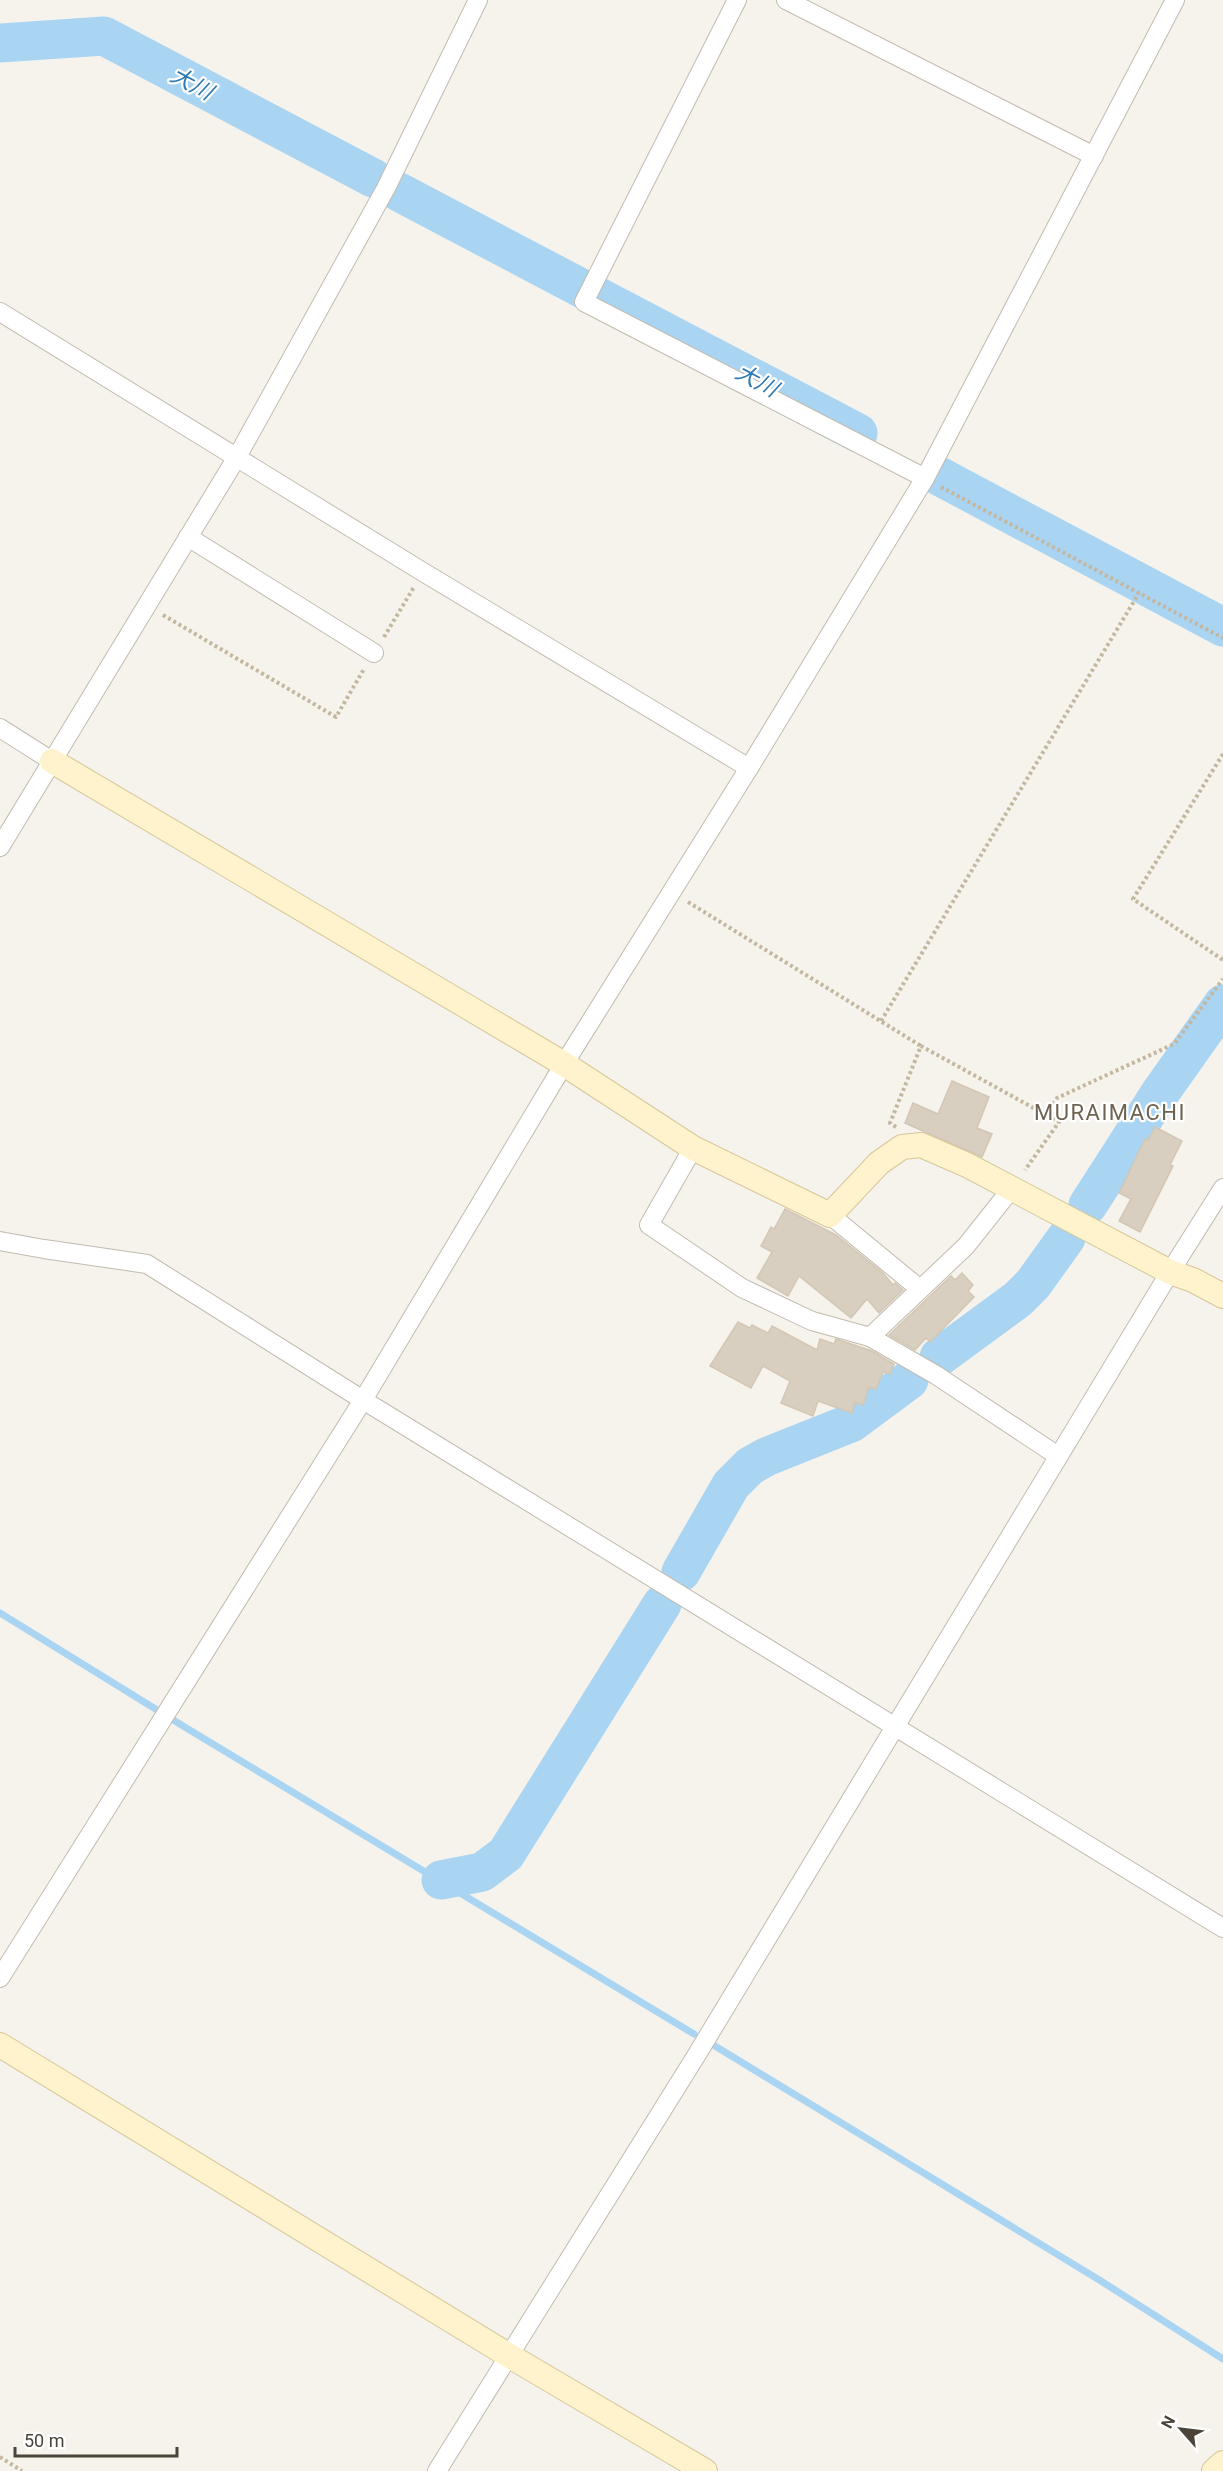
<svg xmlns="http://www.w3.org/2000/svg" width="1223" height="2471" viewBox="0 0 1223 2471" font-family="Roboto,'Noto Sans JP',sans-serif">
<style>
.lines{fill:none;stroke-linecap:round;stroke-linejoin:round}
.stream{stroke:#a9d4f2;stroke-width:7}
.river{stroke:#a9d4f2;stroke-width:39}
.building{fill:#d8cfc1;stroke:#d3c7b4;stroke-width:1.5}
.street-casing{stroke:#c2bbae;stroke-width:20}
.secondary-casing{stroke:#d6c79b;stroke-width:26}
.path{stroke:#c4b79f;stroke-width:4;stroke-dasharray:3 3;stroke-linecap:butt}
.street{stroke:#fff;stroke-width:18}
.secondary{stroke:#fff3cd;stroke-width:24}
.labels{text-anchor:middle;stroke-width:4.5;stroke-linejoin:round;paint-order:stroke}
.water-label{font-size:22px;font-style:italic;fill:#2e7ab2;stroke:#fff}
.neighbourhood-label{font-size:22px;letter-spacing:1.5px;fill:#6e6250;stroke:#fff}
</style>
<rect width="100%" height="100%" fill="#f6f3ec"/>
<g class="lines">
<!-- stream -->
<g class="stream">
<polyline points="0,1613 183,1726 694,2034"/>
<polyline points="715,2046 1101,2281 1223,2359"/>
</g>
<!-- river -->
<g class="river">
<polyline points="0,43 104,36 373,178"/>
<polyline points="399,192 583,289"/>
<polyline points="595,295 858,433"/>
<polyline points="937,475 1223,627"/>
<polyline points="1088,1205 1160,1093 1223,1004"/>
<polyline points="939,1357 1018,1299 1033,1284 1066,1238"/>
<polyline points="681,1572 731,1485 750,1466 766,1457 851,1423 909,1380"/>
<polyline points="441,1880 482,1872 506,1854 662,1604"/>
</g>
</g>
<!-- building -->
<g class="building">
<polygon points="952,1081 989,1097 977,1128 992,1134 982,1157 905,1123 913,1103 938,1114"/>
<polygon points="1155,1127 1182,1141 1170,1165 1173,1166 1140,1232 1119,1221 1131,1199 1119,1193 1145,1139 1148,1140"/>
<polygon points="785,1209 836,1235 883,1273 893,1285 895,1283 903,1290 879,1313 867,1299 851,1318 799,1276 788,1296 757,1278 772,1252 761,1246 771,1227 774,1229"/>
<polygon points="962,1273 973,1285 968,1291 974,1297 930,1342 926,1338 915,1350 889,1335 951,1276 955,1280"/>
<polygon points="738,1322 750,1328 752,1325 768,1333 772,1326 817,1350 820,1339 834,1344 836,1339 872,1351 894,1364 890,1374 883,1372 876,1389 869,1387 863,1405 855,1402 852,1413 818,1401 813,1416 781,1403 790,1381 763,1366 751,1388 710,1366"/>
</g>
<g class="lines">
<!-- street casing -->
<g class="street-casing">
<g id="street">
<polyline points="737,0 584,302 925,478"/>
<polyline points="786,0 1094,156"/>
<polyline points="0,312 423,572 749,768"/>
<polyline points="188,537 374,653"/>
<polyline points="0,728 52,761"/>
<polyline points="0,847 237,457 386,188 478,0"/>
<polyline points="693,1148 649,1225 742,1288 812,1321 870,1337 966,1246 1012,1188"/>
<polyline points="830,1215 920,1289"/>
<polyline points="0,1241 44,1249 147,1264 363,1400 1223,1928"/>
<polyline points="870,1337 936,1375 1058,1456"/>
<polyline points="0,1978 363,1400 564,1064 749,768 925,478 1175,0"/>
<polyline points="437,2471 696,2056 1170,1272 1223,1188"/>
</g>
</g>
<!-- secondary casing -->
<g class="secondary-casing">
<g id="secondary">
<polyline points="52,761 564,1064 693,1148 830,1215 879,1163 902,1147 921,1145 967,1165 1170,1272 1193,1280 1223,1296"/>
<polyline points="0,2045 508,2355 705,2471"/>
<polyline points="1214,2471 1223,2463"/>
</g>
</g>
<!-- path -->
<g class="path">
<polyline points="941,487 1223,638"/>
<polyline points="163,615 336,717 364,669"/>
<polyline points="384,637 414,587"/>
<polyline points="1223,754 1133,899 1223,960"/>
<polyline points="688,902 921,1046"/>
<polyline points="881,1021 1139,593"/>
<polyline points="1046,1114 1057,1098 1174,1044 1223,979"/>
<polyline points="896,1127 890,1123 921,1046 1059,1122 1025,1170"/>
<polyline points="0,2457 22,2471"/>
</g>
<!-- street -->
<use href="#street" class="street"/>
<!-- secondary -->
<use href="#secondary" class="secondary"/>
</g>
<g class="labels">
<!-- water labels -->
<g class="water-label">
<text transform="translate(192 83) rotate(28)" y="8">大川</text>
<text transform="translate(757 380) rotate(28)" y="8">大川</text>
</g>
<!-- neighbourhood labels -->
<g class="neighbourhood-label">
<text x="1110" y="1120">MURAIMACHI</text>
</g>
</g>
<!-- north arrow -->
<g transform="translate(1181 2429) rotate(298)" stroke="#ffffff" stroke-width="4.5" paint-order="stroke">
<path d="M0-4.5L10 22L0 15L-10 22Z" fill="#4b4439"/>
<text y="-9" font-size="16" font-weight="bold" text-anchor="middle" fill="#4b4439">N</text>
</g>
<!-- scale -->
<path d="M15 2447v9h162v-9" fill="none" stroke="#4b4439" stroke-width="3"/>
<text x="24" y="2447" font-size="18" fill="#4b4439" stroke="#ffffff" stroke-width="4.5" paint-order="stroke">50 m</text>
</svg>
